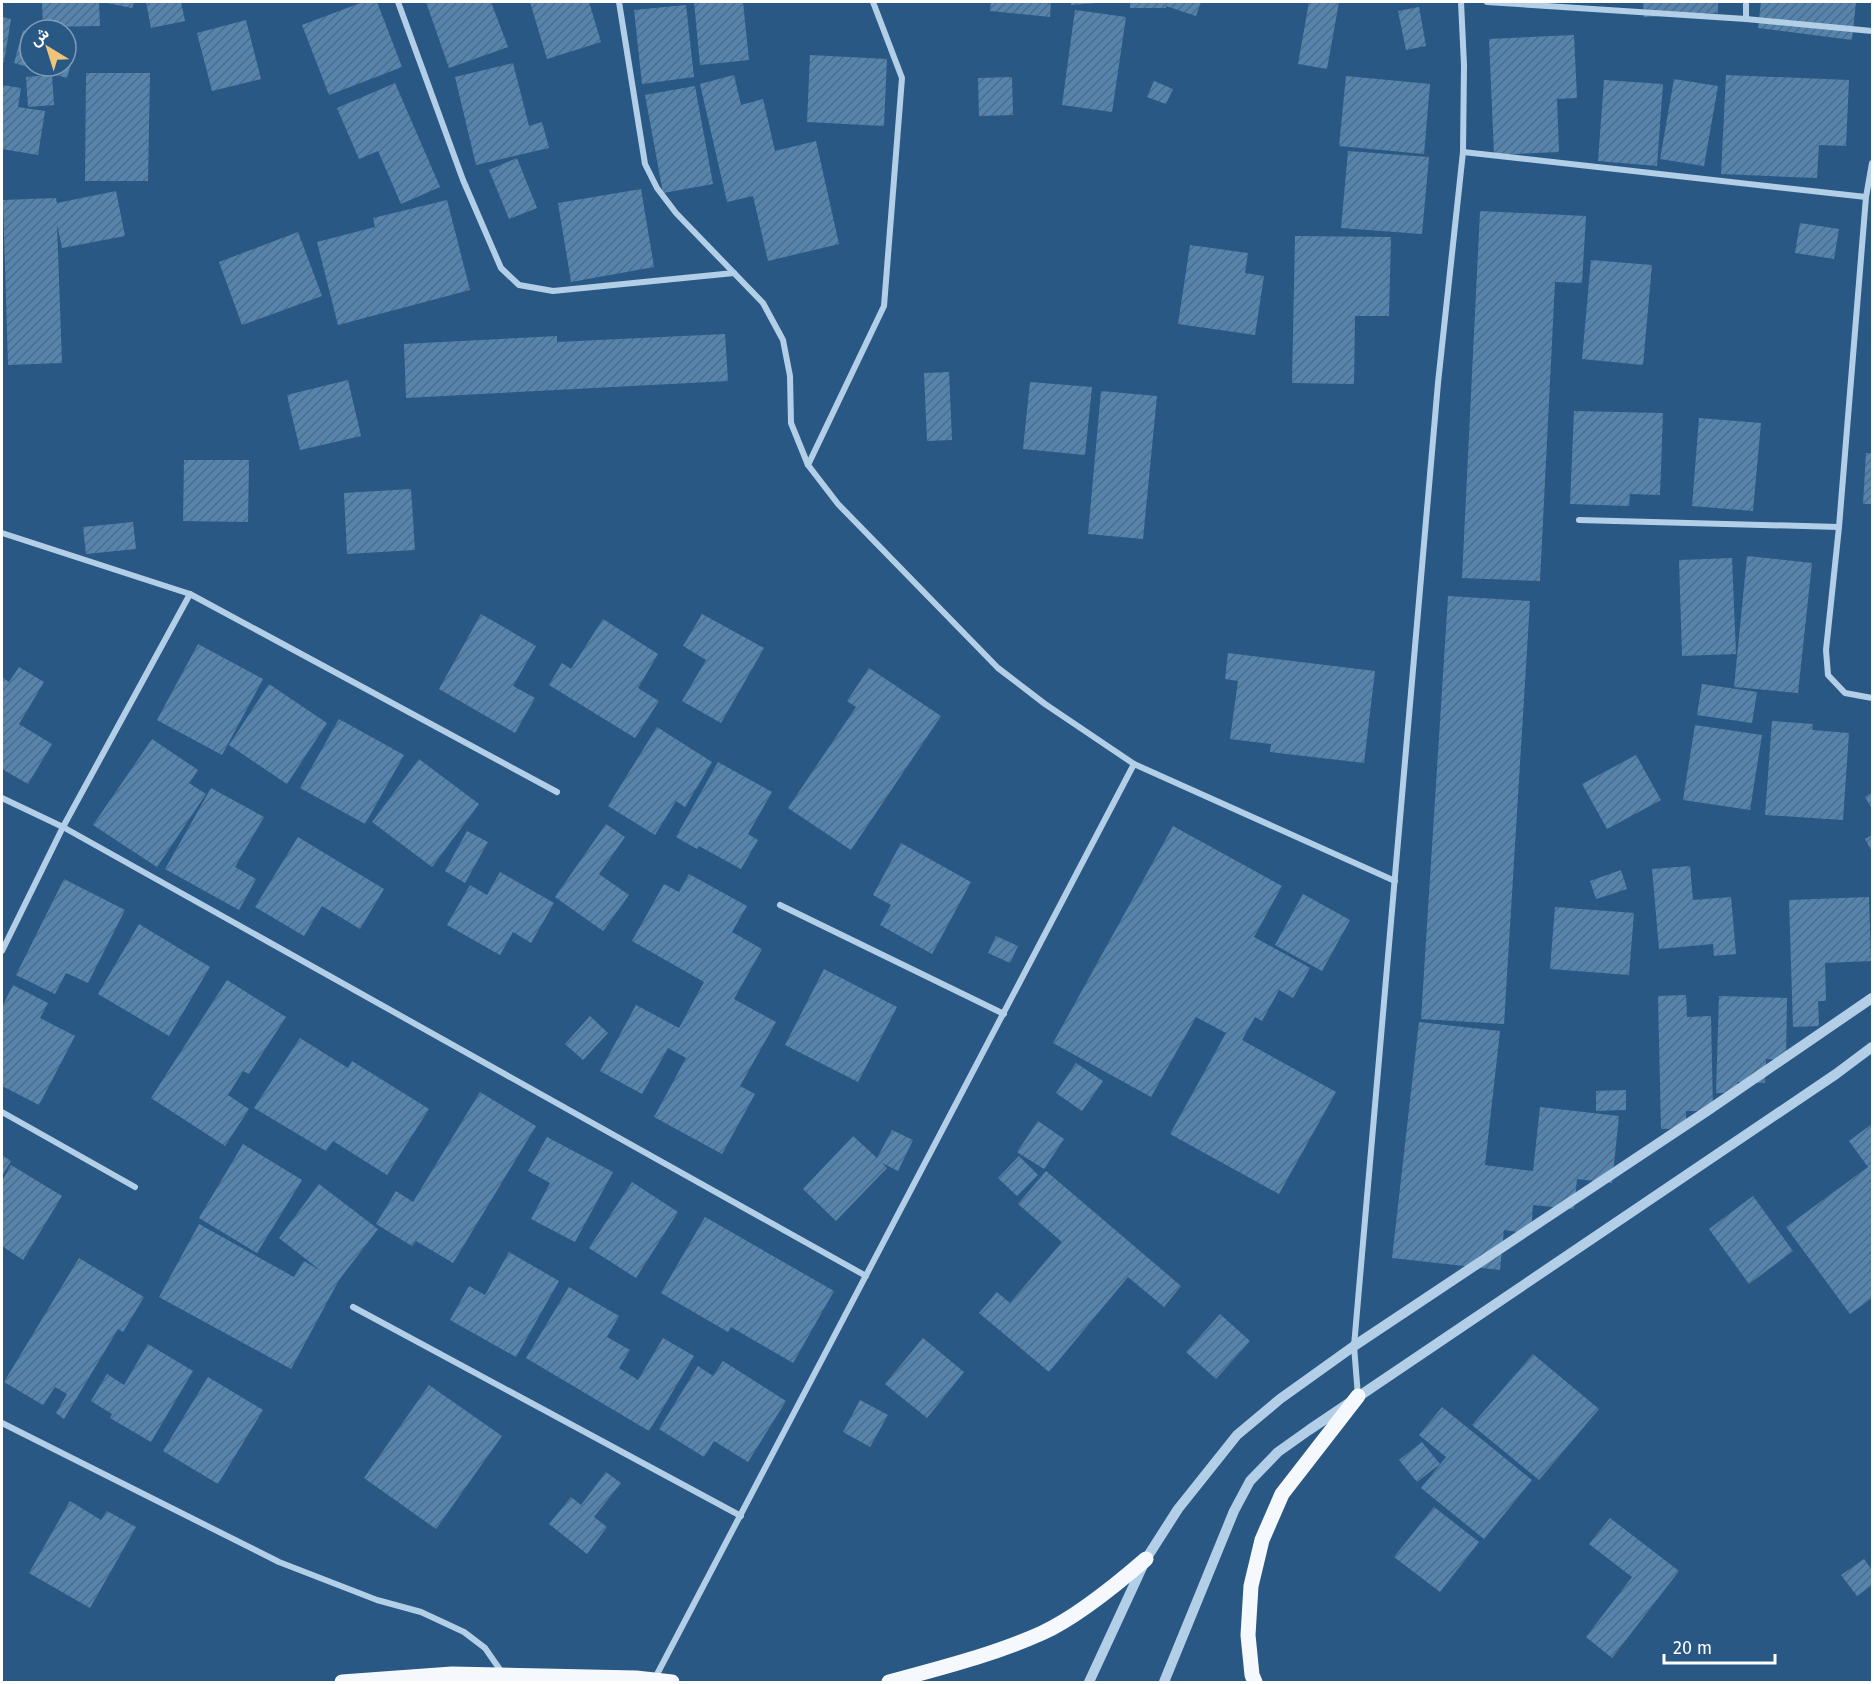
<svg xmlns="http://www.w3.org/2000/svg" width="1874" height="1684" viewBox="0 0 1874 1684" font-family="'Fira Sans',Vazirmatn,sans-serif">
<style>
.building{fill:url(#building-hatch)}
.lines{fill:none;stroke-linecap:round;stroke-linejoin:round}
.minor{stroke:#b3cfe7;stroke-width:6}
.tertiary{stroke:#b3cfe7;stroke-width:10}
.primary{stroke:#f5f9fe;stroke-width:15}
</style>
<defs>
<pattern id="building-hatch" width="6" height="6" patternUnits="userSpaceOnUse" patternTransform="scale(1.5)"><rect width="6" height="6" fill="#5584ae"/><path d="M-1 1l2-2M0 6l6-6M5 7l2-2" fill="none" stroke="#516b82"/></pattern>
</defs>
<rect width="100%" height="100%" fill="#295885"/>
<!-- building -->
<g class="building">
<polygon points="42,2 99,2 100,26 43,27"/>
<polygon points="102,2 134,2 132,8"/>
<polygon points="146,2 181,2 185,21 151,28"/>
<polygon points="363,2 377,2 402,67 329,95 302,25"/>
<polygon points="426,2 491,2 508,47 449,68"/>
<polygon points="530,2 589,2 601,42 547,59"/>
<polygon points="694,2 743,2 749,60 700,65"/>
<polygon points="991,2 1051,2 1050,17 990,11"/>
<polygon points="1071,2 1096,2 1096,3 1071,5"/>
<polygon points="1130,2 1201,2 1196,16 1166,6 1166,8 1130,8"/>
<polygon points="1309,2 1339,2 1327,69 1298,64"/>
<polygon points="1643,2 1718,2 1718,13 1644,17"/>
<polygon points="1761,2 1856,2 1852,40 1758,28"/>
<polygon points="686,5 694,77 642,84 634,10"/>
<polygon points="1419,7 1426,46 1406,50 1398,11"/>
<polygon points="1075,10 1126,17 1112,112 1062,105"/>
<polygon points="2,17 11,19 4,62 2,62"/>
<polygon points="246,20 261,79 212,91 197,33"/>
<polygon points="23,30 30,32 30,66 66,66 66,38 77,41 67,78 14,63"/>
<polygon points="1574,35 1577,98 1557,99 1559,152 1494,155 1489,39"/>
<polygon points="810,55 887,59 884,126 807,122"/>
<polygon points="513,63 529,126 542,122 549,148 476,165 455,77"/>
<polygon points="86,73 150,73 148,181 85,181"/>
<polygon points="52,75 54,105 28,107 26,77"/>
<polygon points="734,75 741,105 763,99 775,151 816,141 839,244 768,261 753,196 727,202 700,84"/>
<polygon points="1726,75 1849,80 1846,146 1819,145 1817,178 1721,174"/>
<polygon points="1346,76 1430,84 1424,154 1339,146"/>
<polygon points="1012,77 1013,115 979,116 978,78"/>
<polygon points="1674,79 1718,86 1704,166 1660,159"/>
<polygon points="1604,80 1663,84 1657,166 1598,161"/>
<polygon points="1154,81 1173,89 1166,104 1147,97"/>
<polygon points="395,83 440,187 401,204 378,151 359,159 337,108"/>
<polygon points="2,85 21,88 18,107 45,111 38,155 2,149"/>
<polygon points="695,86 713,184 663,193 645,95"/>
<polygon points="1348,151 1429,157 1422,234 1341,228"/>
<polygon points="517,158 537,208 509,219 489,170"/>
<polygon points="641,189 654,267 571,282 558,203"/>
<polygon points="116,191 125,236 62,248 57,224 62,363 8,365 3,200 56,198 57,203"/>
<polygon points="447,200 470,290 338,325 317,242 375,227 373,218"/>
<polygon points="1480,211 1586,216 1582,283 1555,282 1540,581 1462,578"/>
<polygon points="1800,223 1839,229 1834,259 1795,253"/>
<polygon points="298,232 322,296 242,325 219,262"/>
<polygon points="1295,236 1391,237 1389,316 1355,316 1354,384 1292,383"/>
<polygon points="1190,245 1248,253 1245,273 1264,276 1255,335 1178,324"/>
<polygon points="1591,260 1652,265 1643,365 1582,359"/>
<polygon points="725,334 728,381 406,398 404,344 557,336 557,342"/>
<polygon points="949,372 952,440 927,441 924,373"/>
<polygon points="348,380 361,436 300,450 287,395"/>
<polygon points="1030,382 1092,387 1085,455 1023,449"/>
<polygon points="1101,391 1157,396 1143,539 1088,534"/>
<polygon points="1574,411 1663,413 1660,495 1630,494 1629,506 1570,504"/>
<polygon points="1699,418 1761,423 1753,511 1692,506"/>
<polygon points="1866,453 1872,453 1872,504 1863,504"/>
<polygon points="184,460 249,460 248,522 183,521"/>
<polygon points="411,489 415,550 347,554 344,493"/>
<polygon points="133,522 136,549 86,554 83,527"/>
<polygon points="1747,556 1812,563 1798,693 1734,687"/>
<polygon points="1732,558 1736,654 1682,656 1679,560"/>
<polygon points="1448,596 1530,601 1504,1024 1421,1019"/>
<polygon points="481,614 536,646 513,686 535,698 515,733 439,689"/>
<polygon points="702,614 764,648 721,723 682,701 706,660 683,646"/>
<polygon points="603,619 658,654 638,688 659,701 635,738 549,685 562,663 571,669"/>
<polygon points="198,644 263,679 222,755 157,720"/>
<polygon points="1228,653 1375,671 1364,763 1270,752 1271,744 1230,739 1238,681 1225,679"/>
<polygon points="19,667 44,682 19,724 52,744 28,784 2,769 2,677 9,682"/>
<polygon points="869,668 941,716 851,850 788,808 856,707 847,701"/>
<polygon points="269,684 327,723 287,784 229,745"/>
<polygon points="1702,684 1757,692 1752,723 1697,715"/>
<polygon points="339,719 404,755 365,824 300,788"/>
<polygon points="1772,721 1813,724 1812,730 1849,733 1843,820 1765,815"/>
<polygon points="1695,725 1762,735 1750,810 1683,800"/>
<polygon points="657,727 712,762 685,807 676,801 655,835 608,806"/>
<polygon points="152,739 198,770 189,783 206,794 157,867 93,825"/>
<polygon points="1636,755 1661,800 1607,829 1582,784"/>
<polygon points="419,759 479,804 432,867 372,822"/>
<polygon points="718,762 772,792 748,834 758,840 741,869 699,846 697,849 676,837"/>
<polygon points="211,788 264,817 235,867 256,879 239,910 165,869"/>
<polygon points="1872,792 1872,809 1865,797"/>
<polygon points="606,824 625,837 599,874 629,895 603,931 555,897"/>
<polygon points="1173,826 1282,886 1254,937 1310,968 1293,998 1279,990 1262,1021 1255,1017 1242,1040 1336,1092 1279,1194 1170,1134 1226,1033 1196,1017 1151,1097 1053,1043"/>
<polygon points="467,831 488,842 465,883 445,871"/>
<polygon points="1872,835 1872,852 1865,839"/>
<polygon points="298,837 384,889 360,929 322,906 304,936 255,907"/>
<polygon points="901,843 971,882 932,954 880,925 891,905 873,895"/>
<polygon points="1690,866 1693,900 1731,897 1736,954 1714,956 1713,944 1659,949 1652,869"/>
<polygon points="1621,870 1627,889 1596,899 1590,881"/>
<polygon points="500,872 554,903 531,943 513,932 500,955 447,925 470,885 487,895"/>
<polygon points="689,874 747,906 732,932 762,949 734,999 776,1022 740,1086 755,1094 722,1154 654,1117 686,1058 668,1048 642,1094 600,1071 636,1005 679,1028 704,982 632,941 664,884 679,892"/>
<polygon points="64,879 125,910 88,983 66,973 55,994 16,975"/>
<polygon points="1303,894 1350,920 1322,971 1275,945"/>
<polygon points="1869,897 1871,961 1825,963 1826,1001 1818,1001 1819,1026 1793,1027 1789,900"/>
<polygon points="1555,907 1634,913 1629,975 1550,969"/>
<polygon points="139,924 210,967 169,1036 98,994"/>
<polygon points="996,936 1018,946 1010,963 988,953"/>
<polygon points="824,969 897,1007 858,1082 785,1045"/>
<polygon points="227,980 286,1017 249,1074 243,1071 228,1095 249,1109 225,1146 151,1098"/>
<polygon points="13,985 48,1003 40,1018 75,1036 39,1105 2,1086 2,1007"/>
<polygon points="1686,995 1687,1017 1711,1016 1713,1111 1686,1111 1686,1128 1661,1129 1658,996"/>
<polygon points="1719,996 1787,998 1786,1060 1766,1059 1765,1083 1737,1082 1738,1093 1716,1093"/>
<polygon points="590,1016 608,1033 583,1060 565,1044"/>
<polygon points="1419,1022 1500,1031 1485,1165 1533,1171 1540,1107 1619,1116 1612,1183 1577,1179 1574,1209 1533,1205 1531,1234 1504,1230 1500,1270 1392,1258"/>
<polygon points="300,1038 348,1068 352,1061 429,1109 387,1175 333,1141 326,1151 254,1108"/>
<polygon points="1076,1063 1103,1081 1082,1111 1056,1093"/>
<polygon points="1626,1090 1626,1110 1596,1111 1596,1091"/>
<polygon points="480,1092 536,1126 453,1263 416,1241 412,1246 376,1224 396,1191 413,1202"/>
<polygon points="1038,1121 1064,1139 1044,1169 1017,1152"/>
<polygon points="1872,1124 1872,1298 1850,1314 1786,1227 1868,1167 1849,1141"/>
<polygon points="892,1130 913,1140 898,1171 882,1163 887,1168 836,1221 803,1189 853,1136 877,1158"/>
<polygon points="547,1137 613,1172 575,1242 531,1219 550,1183 528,1171"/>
<polygon points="243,1144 302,1180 257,1253 199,1218"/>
<polygon points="2,1155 11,1161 2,1176"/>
<polygon points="1019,1156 1038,1175 1017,1196 998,1178"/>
<polygon points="11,1165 62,1196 23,1260 2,1246 2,1181"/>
<polygon points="1046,1171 1181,1286 1164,1307 1128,1277 1049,1372 979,1313 997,1292 1010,1303 1062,1242 1018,1204"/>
<polygon points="632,1182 678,1212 636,1278 589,1248"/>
<polygon points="319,1184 378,1229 339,1280 291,1369 159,1297 199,1224 294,1277 304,1261 321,1271 279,1238"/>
<polygon points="1753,1196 1793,1251 1749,1284 1709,1229"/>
<polygon points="705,1217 834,1291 793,1363 731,1327 728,1332 661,1293"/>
<polygon points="509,1252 559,1281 516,1357 450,1320 469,1286 485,1295"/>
<polygon points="79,1258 144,1297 123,1332 118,1329 64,1419 56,1413 67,1394 55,1387 43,1405 4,1382"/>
<polygon points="569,1287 619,1316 607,1337 630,1350 619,1368 638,1380 663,1338 694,1356 649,1431 526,1358"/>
<polygon points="1220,1314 1250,1341 1216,1379 1186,1352"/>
<polygon points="923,1338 964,1372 927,1418 885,1384"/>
<polygon points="148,1344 193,1371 151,1442 110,1418 112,1414 91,1401 107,1374 124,1385"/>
<polygon points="1533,1354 1599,1409 1539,1480 1472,1425"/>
<polygon points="723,1361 786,1401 748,1462 714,1441 704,1457 659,1429 698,1366 713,1376"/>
<polygon points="208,1377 263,1410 218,1484 163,1451"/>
<polygon points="429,1385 502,1436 436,1529 364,1478"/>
<polygon points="860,1400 888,1415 870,1447 843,1432"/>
<polygon points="1442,1407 1532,1480 1484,1539 1421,1488 1446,1457 1419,1435"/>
<polygon points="1422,1442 1440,1464 1417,1482 1399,1460"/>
<polygon points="606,1472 621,1483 594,1517 607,1527 587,1554 549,1524 571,1497 581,1505"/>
<polygon points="70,1501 101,1520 107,1511 136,1527 90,1608 29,1573"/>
<polygon points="1434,1507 1479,1542 1440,1592 1394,1557"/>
<polygon points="1610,1518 1679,1571 1612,1658 1586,1637 1632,1577 1589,1544"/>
<polygon points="1864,1559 1872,1570 1872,1585 1857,1596 1841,1575"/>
</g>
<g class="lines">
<!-- minor -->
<g class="minor">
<polyline points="398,2 463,180 501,268 519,285 553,291 734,273"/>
<polyline points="619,2 645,164 657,188 676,213 763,303 783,340 790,376 791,423 808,465 838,504 998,668 1045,704 1134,764 1395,881"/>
<polyline points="1487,2 1746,19 1746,2"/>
<polyline points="1746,19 1872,31"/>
<polyline points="1463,152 1866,197"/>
<polyline points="1872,163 1866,197 1839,527 1826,650 1828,675 1845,693 1872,698"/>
<polyline points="808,465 884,306 902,78 873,2"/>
<polyline points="1579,520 1839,527"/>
<polyline points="2,533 190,594 557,792"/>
<polyline points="2,798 63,827 866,1276"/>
<polyline points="780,905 1004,1014"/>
<polyline points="2,951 63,827 190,594"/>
<polyline points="2,1112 135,1187"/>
<polyline points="353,1307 741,1516"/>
<polyline points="1358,1396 1354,1346 1438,383 1463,152 1464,65 1461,2"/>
<polyline points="2,1423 279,1562 377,1600 421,1612 464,1632 485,1648 503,1674"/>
<polyline points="654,1680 1134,764"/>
</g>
<!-- tertiary -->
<g class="tertiary">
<polyline points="1089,1682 1146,1559 1178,1509 1237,1435 1280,1399 1354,1346 1707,1111 1872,998"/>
<polyline points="1164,1682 1234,1511 1250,1481 1278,1452 1309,1430 1836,1074 1872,1047"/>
</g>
<!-- primary -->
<g class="primary">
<polyline points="342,1682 452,1674 636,1678 672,1682"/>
<path d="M889,1682C940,1668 993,1655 1042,1633C1077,1617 1116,1585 1146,1559"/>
<polyline points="1255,1682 1252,1675 1248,1635 1251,1586 1262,1540 1282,1494 1358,1396"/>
</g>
</g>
<!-- border -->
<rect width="1874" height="1684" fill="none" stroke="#ffffff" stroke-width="6"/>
<!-- north arrow -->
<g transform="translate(48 48) rotate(322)"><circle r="28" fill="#295885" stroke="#7f9bb6" stroke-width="1.5"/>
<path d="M0-4.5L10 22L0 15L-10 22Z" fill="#eec37a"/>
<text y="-9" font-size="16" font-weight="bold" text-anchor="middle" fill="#ffffff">ش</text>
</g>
<!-- scale -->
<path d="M1664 1654v9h111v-9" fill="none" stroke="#ffffff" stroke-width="3"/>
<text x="1673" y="1654" font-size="18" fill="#ffffff" stroke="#295885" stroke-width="4.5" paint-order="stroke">20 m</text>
</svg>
